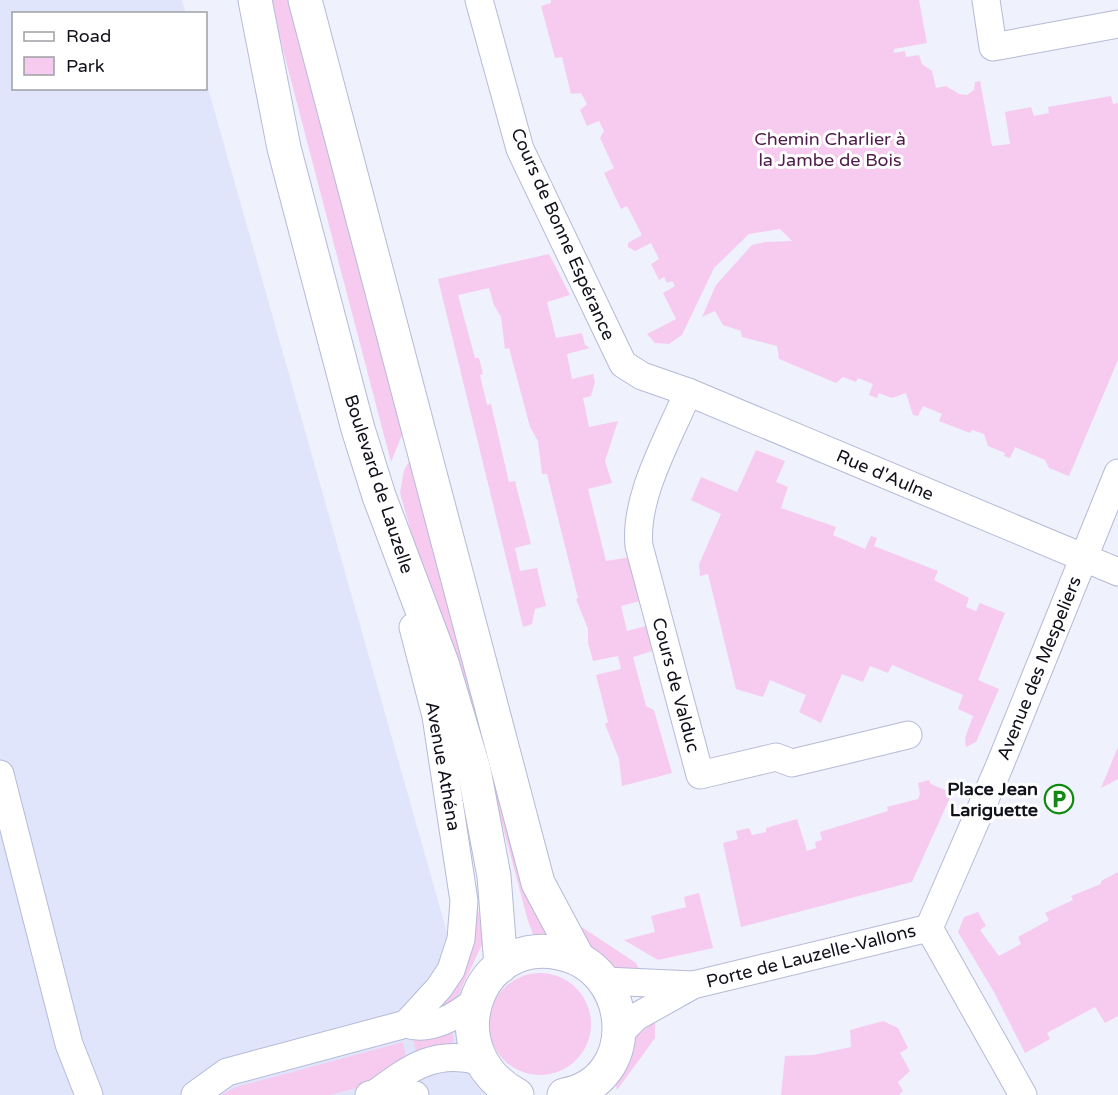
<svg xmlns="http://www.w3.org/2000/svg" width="1118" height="1095" viewBox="0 0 1118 1095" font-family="'Varela Round',sans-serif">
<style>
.built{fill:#e1e5fc}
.green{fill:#f7cbf0}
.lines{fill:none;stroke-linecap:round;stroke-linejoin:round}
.street-casing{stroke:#b5bad7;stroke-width:29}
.secondary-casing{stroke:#b5bad7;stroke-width:35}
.street{stroke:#fff;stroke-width:27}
.secondary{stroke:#fff;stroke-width:33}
.labels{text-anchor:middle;stroke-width:6;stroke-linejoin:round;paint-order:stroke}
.park-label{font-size:18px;fill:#4f1b49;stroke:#fff}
.street-label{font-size:18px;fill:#10111b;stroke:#fff}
.poi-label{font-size:18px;font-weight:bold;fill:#10111b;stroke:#fff;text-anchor:end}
</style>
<rect width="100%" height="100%" fill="#eff1fd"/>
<!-- built -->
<polygon class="built" points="0,0 182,0 186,13 14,14 14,88 206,88 206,81 493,1095 0,1095"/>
<!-- green -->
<g class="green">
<polygon points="270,0 298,0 409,418 391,462"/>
<polygon points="551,0 919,0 927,43 894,49 894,53 905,51 906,57 919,55 922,64 932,71 936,88 946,86 959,94 967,95 974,90 975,82 980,81 992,146 1010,144 1005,112 1031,107 1034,116 1049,113 1048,107 1111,96 1113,104 1118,103 1118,360 1069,476 1049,468 1045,460 1015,447 1010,458 1004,456 1005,453 988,446 984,434 972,430 970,433 939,421 942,414 923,406 918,416 913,415 906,393 892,398 879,393 877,398 869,395 873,384 858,378 856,382 843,377 836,383 779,359 777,346 742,337 741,331 723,325 715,311 702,317 716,285 752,245 765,242 792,241 780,229 749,234 714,268 682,335 669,344 655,343 647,334 676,319 663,293 675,286 672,281 667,283 664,277 659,280 651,264 659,259 651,243 635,251 628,247 628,243 642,235 627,206 621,209 604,173 614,168 600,138 604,131 599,121 587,126 580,110 587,104 581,93 571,94 562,57 555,58 541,6 551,3"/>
<polygon points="549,254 570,295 547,302 556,338 582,333 585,345 590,348 567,354 572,379 593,374 595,382 591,396 583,398 589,427 618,421 605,461 612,483 588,489 606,561 631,557 640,601 621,606 627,631 646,626 652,651 633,657 646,706 654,710 672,773 622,786 619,759 605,724 608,722 596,675 621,669 618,656 593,661 588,643 588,629 576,599 578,598 547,474 542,474 538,441 530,427 509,348 505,349 501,317 494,305 489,288 458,295 475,358 479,358 483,374 480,375 487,405 491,404 509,482 515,481 531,544 515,548 520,571 537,568 546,606 535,609 532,624 523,627 438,279"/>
<polygon points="756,450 785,461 776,482 788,487 781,508 836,527 833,535 865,549 871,536 877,538 874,546 938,571 934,580 969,598 966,607 976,611 980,603 1005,613 978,680 999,689 976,742 966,747 965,738 973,716 958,709 963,695 892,665 888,673 870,666 863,682 842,674 821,723 799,712 806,695 770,680 763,697 736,689 708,574 700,576 699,564 721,514 691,500 701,477 737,492"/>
<polygon points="415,452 543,921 546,936 533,934 528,921 483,752 435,617 400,493 404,470"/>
<polygon points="1118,747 1118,779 1101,788"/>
<polygon points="929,780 931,784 952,793 912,882 741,927 723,843 738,839 736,831 749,828 752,835 766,832 766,828 797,819 807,851 816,848 815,842 822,840 820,832 888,811 887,807 918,799 920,794 918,783"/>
<polygon points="1118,872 1118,1016 1105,1023 1095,1007 1047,1033 1050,1039 1025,1053 994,992 958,932 964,917 978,912 986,926 980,930 999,956 1021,944 1018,937 1049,920 1045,913 1073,900 1071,896 1101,884 1101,881"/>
<polygon points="472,891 486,936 453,1006 418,1019"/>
<polygon points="699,893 713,948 658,960 624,940 655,932 651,916 686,907 684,897"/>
<path d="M577,924L636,963L640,971C601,967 594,958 577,924Z"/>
<circle cx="540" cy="1024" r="51"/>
<polygon points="655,1021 655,1038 617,1090 615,1082 627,1044"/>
<polygon points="883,1021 898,1028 908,1048 900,1053 910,1071 898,1082 903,1091 899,1095 781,1095 785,1056 813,1055 851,1047 850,1030"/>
<polygon points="452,1031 454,1045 417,1057 413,1039"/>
<polygon points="403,1042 407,1062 357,1088 330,1095 221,1095 236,1087"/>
</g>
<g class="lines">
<!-- street casing -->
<g class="street-casing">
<g id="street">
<polyline points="479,0 520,149 623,364 642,376 688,392 1118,572"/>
<polyline points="986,0 993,47 1118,24"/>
<path d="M688,392C669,438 634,496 639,546L700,775L776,757L792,763L908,735"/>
<polyline points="0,774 69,1044 89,1095"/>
<polyline points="929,928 999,767 1118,473"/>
<polyline points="929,928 1023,1095"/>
<polyline points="605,981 693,985"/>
<path d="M406,1024C432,1032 456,1016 475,1001"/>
<polyline points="620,1033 636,1017 693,985 929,928"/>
<polyline points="376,1093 415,1095"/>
<polyline points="195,1095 227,1072 406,1024 439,988 451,970 461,939 464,901 436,716 413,627"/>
<path d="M369,1095L376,1093C410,1068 435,1049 479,1061"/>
</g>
</g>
<!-- secondary casing -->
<g class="secondary-casing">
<g id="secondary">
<polyline points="255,0 284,148 358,429 379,496 442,663 474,770 494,876 501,966"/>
<polyline points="305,0 538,883 578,958"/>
<path d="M517,1095C436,1052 475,936 559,953C634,967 642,1081 564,1095"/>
</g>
</g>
<!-- street -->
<use href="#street" class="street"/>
<!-- secondary -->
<use href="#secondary" class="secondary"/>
</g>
<!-- icons -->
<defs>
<g id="parking-ring" transform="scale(1.5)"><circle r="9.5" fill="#fff" stroke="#108a12" stroke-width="1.5"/><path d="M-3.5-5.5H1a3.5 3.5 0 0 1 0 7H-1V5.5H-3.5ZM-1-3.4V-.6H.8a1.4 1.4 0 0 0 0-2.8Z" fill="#108a12"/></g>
</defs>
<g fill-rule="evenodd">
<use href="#parking-ring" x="1059" y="799"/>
</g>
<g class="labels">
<!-- park labels -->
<g class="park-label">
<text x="830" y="145">Chemin Charlier à<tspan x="830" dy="21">la Jambe de Bois</tspan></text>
</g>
<!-- street labels -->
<g class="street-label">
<text transform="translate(563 234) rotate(66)" y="6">Cours de Bonne Espérance</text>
<text transform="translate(885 475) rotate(23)" y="6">Rue d'Aulne</text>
<text transform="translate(379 484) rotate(72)" y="6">Boulevard de Lauzelle</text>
<text transform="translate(1039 668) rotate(-68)" y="6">Avenue des Mespeliers</text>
<text transform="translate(676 685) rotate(75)" y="6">Cours de Valduc</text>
<text transform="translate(443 766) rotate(80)" y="6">Avenue Athéna</text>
<text transform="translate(811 956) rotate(-14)" y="6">Porte de Lauzelle-Vallons</text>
</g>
<!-- poi labels -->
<g class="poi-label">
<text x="1038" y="795">Place Jean<tspan x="1038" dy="21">Lariguette</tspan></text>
</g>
</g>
<!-- legend -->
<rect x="12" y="12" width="195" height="78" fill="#ffffff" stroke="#9fa0a4" stroke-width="1.5"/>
<rect x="24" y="32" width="30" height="9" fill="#ffffff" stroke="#9fa0a4" stroke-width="1.5"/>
<text x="66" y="42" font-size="18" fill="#10111b">Road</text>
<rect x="24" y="57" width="30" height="18" fill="#f7cbf0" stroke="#9fa0a4" stroke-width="1.5"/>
<text x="66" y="72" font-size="18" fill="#10111b">Park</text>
</svg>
